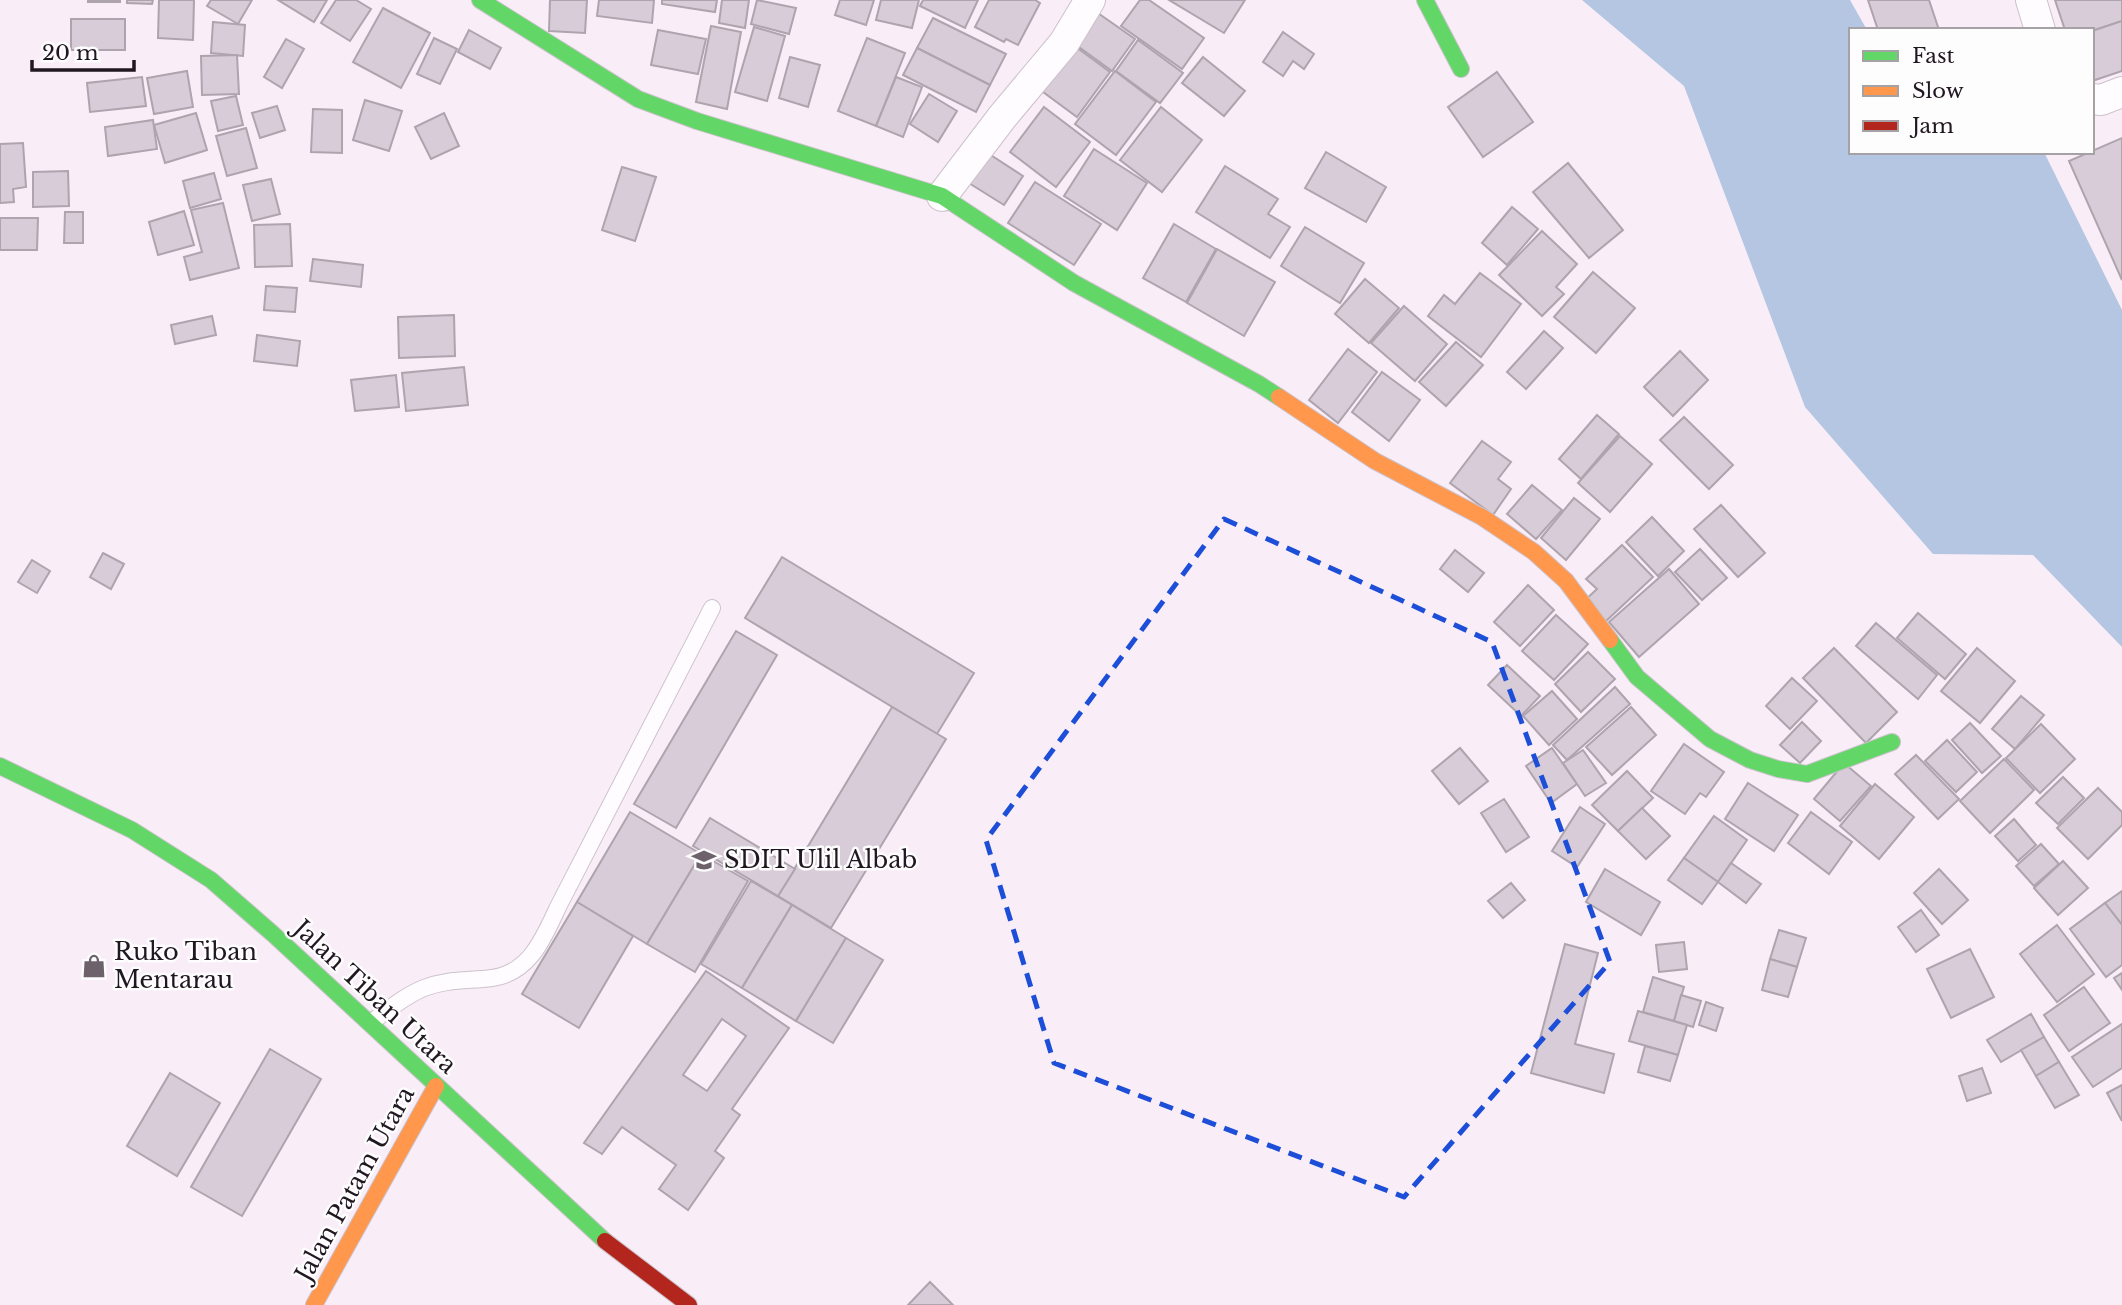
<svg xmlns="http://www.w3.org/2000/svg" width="2122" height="1305" viewBox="0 0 2122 1305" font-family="'Libre Baskerville',serif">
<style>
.water{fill:#b4c6e1}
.building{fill:#d7ccd7;stroke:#aea4ae;stroke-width:2;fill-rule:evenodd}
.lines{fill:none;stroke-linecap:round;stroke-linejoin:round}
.lane-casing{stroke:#ccc2cb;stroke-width:18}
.street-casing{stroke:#ccc2cb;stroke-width:32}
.fast-casing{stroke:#ccc2cb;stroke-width:18}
.slow-casing{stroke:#ccc2cb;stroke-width:18}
.jam-casing{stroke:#ccc2cb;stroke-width:18}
.lane{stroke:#fefcfe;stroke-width:16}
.street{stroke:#fefcfe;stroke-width:30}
.fast{stroke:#63d668;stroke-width:16}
.slow{stroke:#ff974d;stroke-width:16}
.jam{stroke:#b3261e;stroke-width:16}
.marked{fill:none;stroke:#1d4ed8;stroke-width:5;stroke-dasharray:14 9;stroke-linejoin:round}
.labels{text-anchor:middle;stroke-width:5;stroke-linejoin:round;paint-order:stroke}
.poi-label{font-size:24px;fill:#211721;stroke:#fdfdfd;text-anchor:start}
.street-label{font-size:24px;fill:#211721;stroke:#fdfdfd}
</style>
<rect width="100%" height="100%" fill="#f9edf8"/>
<!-- water -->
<polygon class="water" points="1582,0 1850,0 1867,30 1851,30 1851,152 2044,152 2122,310 2122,647 2033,555 1933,554 1805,407 1684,86"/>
<!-- building -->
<g class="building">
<rect x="88" y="0" width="32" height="2"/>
<polygon points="127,0 153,0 152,4 127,3"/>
<polygon points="159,0 194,0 193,40 158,38"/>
<polygon points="211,0 252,0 238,24 207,6"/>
<polygon points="278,0 327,0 314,22"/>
<polygon points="336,0 356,0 371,9 350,41 321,23"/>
<polygon points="550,0 587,0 585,33 549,31"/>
<polygon points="599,0 654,0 652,23 597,16"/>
<polygon points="662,0 717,0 715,12 662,4"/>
<polygon points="722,0 749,0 745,28 719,23"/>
<polygon points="757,0 796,8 789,34 751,24"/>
<polygon points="840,0 874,0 866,25 835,15"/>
<polygon points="881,0 919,0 912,28 876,20"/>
<polygon points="923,0 978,0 965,28 920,6"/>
<polygon points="989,0 1035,0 1040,3 1018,45 1006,39 1004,42 975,27"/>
<polygon points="1140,0 1149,0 1204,38 1182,69 1121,26"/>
<polygon points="1169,0 1245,0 1224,33"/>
<polygon points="1868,0 1929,0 1939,30 1878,30"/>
<polygon points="2055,0 2122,0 2122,21 2092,31 2065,30"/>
<polygon points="383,8 430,33 401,88 353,62"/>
<polygon points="1095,11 1135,39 1112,71 1072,42"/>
<polygon points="933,18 1006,54 990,85 917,48"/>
<rect x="71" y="19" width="54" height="31"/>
<polygon points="2122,21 2122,71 2092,81 2092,31"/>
<polygon points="213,22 245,25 243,56 211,53"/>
<polygon points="711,26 741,32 727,109 696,102"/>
<polygon points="754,27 785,36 767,101 735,92"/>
<polygon points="469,30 501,48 490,69 458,52"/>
<polygon points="658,30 706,39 698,74 651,65"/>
<polygon points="1283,32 1314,54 1304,69 1293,61 1283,76 1263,62"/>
<polygon points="434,38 457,49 440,84 417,74"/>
<polygon points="867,38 905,53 876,126 838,111"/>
<polygon points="286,39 304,49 282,88 264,77"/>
<polygon points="1138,40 1183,73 1160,103 1116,71"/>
<polygon points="1072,44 1110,72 1077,117 1039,89"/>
<polygon points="917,48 990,85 976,112 903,75"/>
<polygon points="237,55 239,94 202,95 201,56"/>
<polygon points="790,57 820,65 808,107 779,98"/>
<polygon points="1203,57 1245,91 1224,116 1182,83"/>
<polygon points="187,71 193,107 154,114 147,78"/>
<polygon points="1115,71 1156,102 1116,155 1075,124"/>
<polygon points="1497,72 1533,122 1483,157 1448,107"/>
<polygon points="142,77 146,106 90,112 87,83"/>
<polygon points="896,77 922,87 903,137 876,126"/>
<polygon points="929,94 957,111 938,142 910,124"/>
<polygon points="236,96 243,125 218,131 211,101"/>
<polygon points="365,100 402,111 389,151 353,140"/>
<polygon points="277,106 285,130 260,138 252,113"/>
<polygon points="1044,107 1090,142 1056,187 1010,152"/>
<polygon points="1161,107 1202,140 1162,192 1120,160"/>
<polygon points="313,109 342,110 342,153 311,152"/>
<polygon points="196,113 207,150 165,163 154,125"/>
<polygon points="444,113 459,146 431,159 415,127"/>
<polygon points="153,120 157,149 108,156 105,127"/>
<polygon points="246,128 257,168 227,176 216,136"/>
<polygon points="2122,138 2122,280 2069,161"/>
<polygon points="23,143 26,187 13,189 14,202 0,203 0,144"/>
<polygon points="1094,149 1147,183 1117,230 1064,196"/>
<polygon points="983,150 1023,176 1004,205 964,180"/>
<polygon points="1326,152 1386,187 1366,222 1305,188"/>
<polygon points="1568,163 1623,230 1589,258 1533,192"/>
<polygon points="1225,166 1278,199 1268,214 1290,227 1270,258 1196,212"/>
<polygon points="622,167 656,177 635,241 602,230"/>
<polygon points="68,171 69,206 33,207 33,172"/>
<polygon points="214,173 221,199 190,208 183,181"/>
<polygon points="271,179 280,214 252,221 243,185"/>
<polygon points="1035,182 1101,224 1074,265 1008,223"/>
<polygon points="223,203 239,268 190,280 184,257 202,252 191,210"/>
<polygon points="1512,207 1538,229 1507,265 1482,243"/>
<polygon points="184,211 194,245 158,255 149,222"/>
<polygon points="65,212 83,212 83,243 64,243"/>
<polygon points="0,218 38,218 37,250 0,250"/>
<polygon points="290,224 292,266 255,267 254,225"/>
<polygon points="1174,224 1216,249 1186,302 1143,278"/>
<polygon points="1305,227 1364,263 1340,303 1281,266"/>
<polygon points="1542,231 1577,264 1556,287 1564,294 1542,316 1499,275"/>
<polygon points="1217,249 1275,282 1244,336 1187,303"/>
<polygon points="313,259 363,265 361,287 310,281"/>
<polygon points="1593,272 1635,308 1596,353 1554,317"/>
<polygon points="1480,273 1521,304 1481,357 1428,316 1444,295 1455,304"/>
<polygon points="1365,279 1399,308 1369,343 1335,314"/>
<polygon points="266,286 297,288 295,312 264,310"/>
<polygon points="1404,306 1447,344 1415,381 1371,343"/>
<polygon points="454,315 455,356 399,358 398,317"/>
<polygon points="212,316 216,335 175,344 171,325"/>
<polygon points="1544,331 1563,348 1526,389 1507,372"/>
<polygon points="257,335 300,341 297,366 254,361"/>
<polygon points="1456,342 1483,365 1446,406 1419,382"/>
<polygon points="1348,349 1377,372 1338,423 1309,400"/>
<polygon points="1680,351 1708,380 1673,416 1644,387"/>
<polygon points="464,367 468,405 406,411 402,373"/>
<polygon points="1382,372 1420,400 1389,441 1352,412"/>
<polygon points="396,375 399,407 355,411 351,380"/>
<polygon points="1597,415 1619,434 1581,479 1559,459"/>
<polygon points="1684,417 1733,465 1709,489 1660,440"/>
<polygon points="1620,436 1652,464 1610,512 1578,483"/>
<polygon points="1482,441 1511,462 1498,479 1511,489 1493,515 1450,483"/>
<polygon points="1532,485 1562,510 1536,539 1507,514"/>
<polygon points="1574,498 1600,519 1566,560 1541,538"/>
<polygon points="1721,505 1765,553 1738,577 1694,529"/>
<polygon points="1652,517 1684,551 1658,576 1626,542"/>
<polygon points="1622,545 1653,577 1605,622 1584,601 1597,589 1586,579"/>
<polygon points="1700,549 1727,578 1702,600 1675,572"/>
<polygon points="1455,550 1484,573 1468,592 1440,569"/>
<polygon points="103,553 124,564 111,589 90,577"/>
<polygon points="782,557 974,673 937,734 745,618"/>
<polygon points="32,560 50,571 37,593 18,582"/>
<polygon points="1669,569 1699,604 1639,657 1609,622"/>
<polygon points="1528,585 1554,610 1520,646 1494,622"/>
<polygon points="1918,613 1966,654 1945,679 1897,638"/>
<polygon points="1556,615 1588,644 1554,680 1522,651"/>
<polygon points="1876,623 1937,675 1918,699 1856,646"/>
<polygon points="736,631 777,655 676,828 634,804"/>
<polygon points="1834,648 1897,712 1866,743 1803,678"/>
<polygon points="1977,648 2015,681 1980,723 1941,691"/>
<polygon points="1588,652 1615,679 1581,712 1555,684"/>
<polygon points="1507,665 1540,696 1521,716 1488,685"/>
<polygon points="1792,678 1817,701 1790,729 1766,706"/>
<polygon points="1615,687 1630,704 1567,760 1553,745"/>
<polygon points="1552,691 1577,719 1549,745 1523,716"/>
<polygon points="2021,696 2044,715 2015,749 1992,729"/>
<polygon points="892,707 946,739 831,928 778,896"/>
<polygon points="1631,707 1656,735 1612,775 1586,747"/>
<polygon points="1802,722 1821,741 1800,763 1780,745"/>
<polygon points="1970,723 2001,756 1982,773 1952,740"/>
<polygon points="2041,724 2075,759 2040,793 2006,758"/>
<polygon points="1947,740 1977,772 1956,792 1925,761"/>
<polygon points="1684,744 1724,772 1706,797 1700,793 1685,814 1651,791"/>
<polygon points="1460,748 1488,781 1459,804 1432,771"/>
<polygon points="1552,748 1577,784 1551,803 1526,766"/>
<polygon points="1583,750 1606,783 1585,796 1563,763"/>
<polygon points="1916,755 1959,799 1938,819 1895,774"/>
<polygon points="2004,759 2034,790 1990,833 1960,801"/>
<polygon points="1844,763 1871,786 1840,821 1814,799"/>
<polygon points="1627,771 1653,798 1618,831 1592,805"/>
<polygon points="2063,777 2084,798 2058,824 2036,803"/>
<polygon points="1748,783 1798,815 1774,851 1725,819"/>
<polygon points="1875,784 1914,817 1879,859 1840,826"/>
<polygon points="2098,788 2122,812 2122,825 2088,859 2057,828"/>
<polygon points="1504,799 1529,837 1506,852 1481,813"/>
<polygon points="1580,807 1605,824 1577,867 1552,851"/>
<polygon points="1642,808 1670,836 1646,859 1618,831"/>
<polygon points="630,812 701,854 647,944 577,902"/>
<polygon points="1811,812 1852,842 1829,874 1788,843"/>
<polygon points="1714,816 1747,840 1718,882 1684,858"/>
<polygon points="710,818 795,869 778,896 693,846"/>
<polygon points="2014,819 2036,845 2018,861 1995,836"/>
<polygon points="2041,844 2059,864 2034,886 2016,866"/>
<polygon points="701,854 748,881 695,972 647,944"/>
<polygon points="1684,858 1718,882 1702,904 1668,880"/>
<polygon points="2063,861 2088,888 2058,915 2034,888"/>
<polygon points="1731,863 1761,884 1746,903 1718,882"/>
<polygon points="1605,869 1660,902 1641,935 1586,902"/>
<polygon points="1939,869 1968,900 1942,924 1914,893"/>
<polygon points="751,881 792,905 742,988 701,964"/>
<polygon points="1511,883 1525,900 1503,918 1488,901"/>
<polygon points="2122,891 2122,925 2105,903"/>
<polygon points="577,902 633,936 579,1028 522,994"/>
<polygon points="2105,903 2122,925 2122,965 2106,977 2070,929"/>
<polygon points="792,905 846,938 796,1021 742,988"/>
<polygon points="1921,910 1939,935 1916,952 1898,927"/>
<polygon points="2057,925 2094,974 2057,1002 2020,954"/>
<polygon points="1779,930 1806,938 1797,967 1770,959"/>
<polygon points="846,938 883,960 833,1043 796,1021"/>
<polygon points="1684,942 1687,969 1659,972 1656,945"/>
<polygon points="1565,944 1598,953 1575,1044 1614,1054 1604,1093 1531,1073"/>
<polygon points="1970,949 1994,997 1951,1018 1927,969"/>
<polygon points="1770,959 1797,967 1788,997 1762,990"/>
<path d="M706,971L789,1028L732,1109L740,1115L715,1151L724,1158L688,1210L659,1189L676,1165L622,1127L602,1154L584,1143ZM722,1019L746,1036L707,1091L683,1075Z"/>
<polygon points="2122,973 2122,990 2114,978"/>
<polygon points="1653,977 1684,987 1674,1021 1643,1012"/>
<polygon points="2084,987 2110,1023 2069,1051 2044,1015"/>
<polygon points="1681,995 1701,1001 1693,1027 1674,1021"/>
<polygon points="1706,1002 1723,1008 1716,1031 1699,1025"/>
<polygon points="1638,1011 1687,1025 1678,1055 1629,1041"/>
<polygon points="2031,1014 2044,1037 2001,1062 1987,1040"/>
<polygon points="2122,1024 2122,1068 2093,1087 2072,1057"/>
<polygon points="2044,1037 2059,1062 2036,1076 2021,1050"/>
<polygon points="1645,1046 1678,1055 1670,1081 1638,1072"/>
<polygon points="270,1049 321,1079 242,1216 191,1187"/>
<polygon points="2059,1062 2079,1095 2055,1108 2036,1076"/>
<polygon points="1982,1068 1991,1093 1967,1101 1959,1076"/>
<polygon points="170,1073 220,1103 177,1176 127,1146"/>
<polygon points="2122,1085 2122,1121 2107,1093"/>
<polygon points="930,1282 953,1305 908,1305"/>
</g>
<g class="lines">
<!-- lane casing -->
<g class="lane-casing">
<path id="lane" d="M370,1023C387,1011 404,996 424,988C447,979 469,981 492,978C530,973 544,937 558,907L712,608"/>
</g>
<!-- street casing -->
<g class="street-casing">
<g id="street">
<polyline points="2031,0 2040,30"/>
<polyline points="2092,99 2101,100 2122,92"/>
<polyline points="942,196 1003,116 1064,43 1090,0"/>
</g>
</g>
<!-- fast casing -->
<g class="fast-casing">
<g id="fast">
<polyline points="480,0 638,99 697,121 942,196 1074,283 1259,384 1279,397"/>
<polyline points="1425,0 1461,69"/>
<polyline points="1610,640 1637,677 1710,739 1750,760 1778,769 1807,774 1892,742"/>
<polyline points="0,766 132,830 211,880 273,934 605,1241"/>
</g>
</g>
<!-- slow casing -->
<g class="slow-casing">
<g id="slow">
<polyline points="1279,397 1375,461 1482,517 1534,552 1566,581 1610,640"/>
<polyline points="314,1305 436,1086"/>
</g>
</g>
<!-- jam casing -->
<g class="jam-casing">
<polyline id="jam" points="605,1241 689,1305"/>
</g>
<!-- lane -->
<use href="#lane" class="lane"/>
<!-- street -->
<use href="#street" class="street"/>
<!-- fast -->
<use href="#fast" class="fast"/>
<!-- slow -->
<use href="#slow" class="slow"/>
<!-- jam -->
<use href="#jam" class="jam"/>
</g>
<!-- marked area -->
<path class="marked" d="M1224,519L1492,642L1610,962L1404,1197L1054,1063L986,840Z"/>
<!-- icons -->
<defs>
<g id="school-bare" transform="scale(1.89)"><path d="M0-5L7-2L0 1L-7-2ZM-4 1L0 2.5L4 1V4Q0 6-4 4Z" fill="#6d626c" stroke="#fdfdfd" stroke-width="2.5" paint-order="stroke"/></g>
<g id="shop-bare" transform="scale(1.89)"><path d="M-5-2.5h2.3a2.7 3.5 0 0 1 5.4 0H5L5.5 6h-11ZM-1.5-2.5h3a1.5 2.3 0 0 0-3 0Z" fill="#6d626c" stroke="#fdfdfd" stroke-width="2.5" paint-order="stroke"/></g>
</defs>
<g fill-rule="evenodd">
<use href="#school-bare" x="704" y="860"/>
<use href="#shop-bare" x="94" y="966"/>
</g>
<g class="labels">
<!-- poi labels -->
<g class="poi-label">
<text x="724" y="868">SDIT Ulil Albab</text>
<text x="114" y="960">Ruko Tiban<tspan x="114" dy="28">Mentarau</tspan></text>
</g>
<!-- street labels -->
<g class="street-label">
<text transform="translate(375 997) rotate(43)" y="8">Jalan Tiban Utara</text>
<text transform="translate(355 1184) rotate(-61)" y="8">Jalan Patam Utara</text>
</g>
</g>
<!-- legend -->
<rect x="1849" y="28" width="245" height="126" fill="#fdfdfd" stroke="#a5a1a5" stroke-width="2"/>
<rect x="1863" y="51" width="35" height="10" fill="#63d668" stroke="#a5a1a5" stroke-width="2"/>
<text x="1912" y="63" font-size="21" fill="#211721">Fast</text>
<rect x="1863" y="86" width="35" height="10" fill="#ff974d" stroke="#a5a1a5" stroke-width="2"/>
<text x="1912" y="98" font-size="21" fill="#211721">Slow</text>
<rect x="1863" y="121" width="35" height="10" fill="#b3261e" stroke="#a5a1a5" stroke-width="2"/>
<text x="1912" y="133" font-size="21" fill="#211721">Jam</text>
<!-- scale -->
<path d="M32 60v10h102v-10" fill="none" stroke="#211721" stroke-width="3.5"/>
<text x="42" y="60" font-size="21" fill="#211721" stroke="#fdfdfd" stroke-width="5" paint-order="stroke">20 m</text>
</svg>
